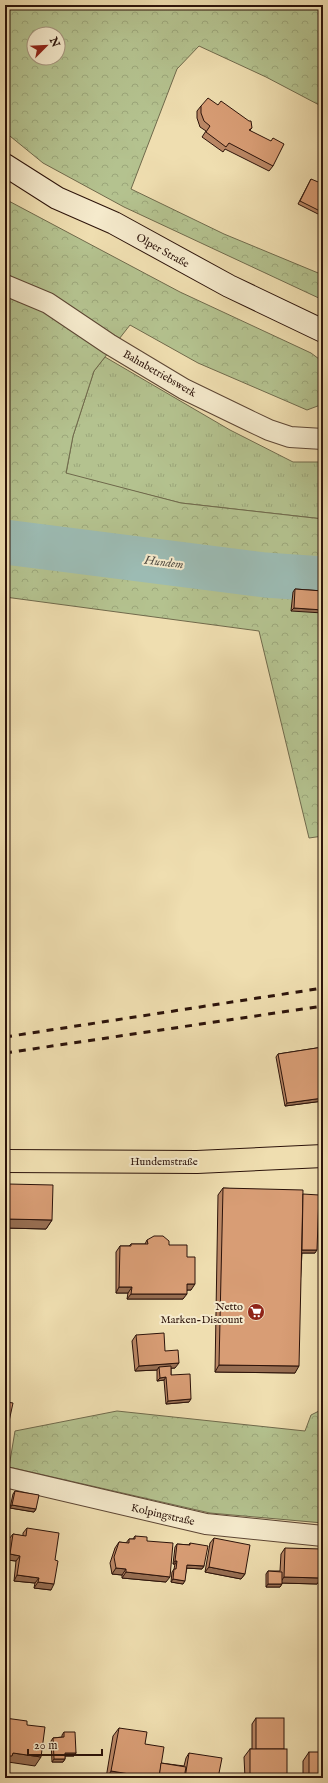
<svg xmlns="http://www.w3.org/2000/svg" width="328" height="1783" viewBox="0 0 328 1783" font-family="'IM FELL English',serif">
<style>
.grass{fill:url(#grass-tufts);stroke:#706a4c}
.forest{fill:url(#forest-crowns);stroke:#706a4c;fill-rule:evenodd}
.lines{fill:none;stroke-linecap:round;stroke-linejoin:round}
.river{stroke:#9cbbb3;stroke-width:45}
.minor-casing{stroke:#5d4634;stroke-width:22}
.secondary-casing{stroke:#2c130a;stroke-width:24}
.primary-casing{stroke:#2c130a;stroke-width:24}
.minor{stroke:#f5eacc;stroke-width:20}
.secondary{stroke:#f5eacc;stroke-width:22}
.primary{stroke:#efdeb0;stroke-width:22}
.rail{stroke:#2c130a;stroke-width:3;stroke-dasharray:7 7;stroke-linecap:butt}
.wall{fill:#ba8765;stroke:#2c130a}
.shaded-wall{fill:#976e52;stroke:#2c130a}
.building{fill:#d89d75;stroke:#2c130a}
.labels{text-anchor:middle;stroke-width:4;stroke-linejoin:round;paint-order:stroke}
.street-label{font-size:11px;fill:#2c130a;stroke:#f5eacc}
.poi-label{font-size:11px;fill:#2c130a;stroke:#f5eacc;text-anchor:end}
.water-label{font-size:12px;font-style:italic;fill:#534e45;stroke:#f5eacc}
</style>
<defs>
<pattern id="grass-tufts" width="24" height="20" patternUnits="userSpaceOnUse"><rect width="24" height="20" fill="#b4c28f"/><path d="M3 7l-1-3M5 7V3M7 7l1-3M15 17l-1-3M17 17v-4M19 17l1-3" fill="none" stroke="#9ba67a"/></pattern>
<pattern id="forest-crowns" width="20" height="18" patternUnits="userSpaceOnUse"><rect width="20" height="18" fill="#b4c28f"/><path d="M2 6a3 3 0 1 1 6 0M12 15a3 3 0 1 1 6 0" fill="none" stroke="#9ba67a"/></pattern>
</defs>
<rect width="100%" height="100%" fill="#efdeb0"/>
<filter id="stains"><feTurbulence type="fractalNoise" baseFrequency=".005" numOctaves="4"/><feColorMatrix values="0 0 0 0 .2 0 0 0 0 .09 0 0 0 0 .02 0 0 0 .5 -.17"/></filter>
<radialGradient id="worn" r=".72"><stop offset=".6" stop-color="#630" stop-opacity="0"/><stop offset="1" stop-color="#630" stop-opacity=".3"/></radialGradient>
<!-- grass -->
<polygon class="grass" points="105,357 230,430 293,462 323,462 323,519 181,503 66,474 73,436 94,371"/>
<!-- forest -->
<g class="forest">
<path d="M5,5H323V107L266,77L199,46L177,69L131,189L224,234L323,275V300L124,207L43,163L5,132ZM34,34H58V58H34Z"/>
<polygon points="5,199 180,292 311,353 323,362 323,404 307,410 198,363 130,325 94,371 73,436 66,473 181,503 323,519 323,836 309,838 259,631 5,597"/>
<polygon points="323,1409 323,1523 210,1513 9,1467 15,1431 117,1411 305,1431 311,1415"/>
</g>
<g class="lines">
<!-- river -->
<polyline class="river" points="5,542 265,575 323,579"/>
<!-- minor casing -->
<g class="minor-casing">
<g id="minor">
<polyline points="5,285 48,303 109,344 184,389 248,420 269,430 290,437 323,439"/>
<polyline points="5,1477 206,1524 323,1536"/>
</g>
</g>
<!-- secondary casing -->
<g class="secondary-casing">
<polyline id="secondary" points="5,165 57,198 114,223 229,286 323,331"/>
</g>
<!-- primary casing -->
<g class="primary-casing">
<polyline id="primary" points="5,1161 197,1162 323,1156"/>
</g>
<!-- minor -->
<use href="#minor" class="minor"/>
<!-- secondary -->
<use href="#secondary" class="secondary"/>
<!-- primary -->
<use href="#primary" class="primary"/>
<!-- rail -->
<g class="rail">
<polyline points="5,1037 323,988"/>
<polyline points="5,1053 323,1006"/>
</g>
</g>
<!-- wall -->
<g class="wall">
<polygon points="201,106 252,128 250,130 273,166 269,171 225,149 223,152 202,137 206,131 200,127 197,118 197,111"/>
<polygon points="311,179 323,210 320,215 298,204"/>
<polygon points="295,589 323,591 291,611 293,592"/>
<polygon points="323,1047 323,1101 285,1106 276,1057 278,1054"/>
<polygon points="8,1184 52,1220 46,1229 5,1228 5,1188"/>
<polygon points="223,1188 303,1194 315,1253 302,1253 295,1373 215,1372 218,1195"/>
<polygon points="147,1240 169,1245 187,1257 191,1290 187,1290 183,1299 127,1299 128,1293 116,1293 116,1252 120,1246 129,1246 131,1244 145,1244"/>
<polygon points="136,1335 165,1351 175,1368 171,1368 171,1375 189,1402 166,1404 164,1380 157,1381 157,1370 135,1371 132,1341"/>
<polygon points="15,1491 36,1509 34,1512 10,1508 13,1494"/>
<polygon points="27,1528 51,1590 34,1588 35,1583 14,1581 16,1561 7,1560 9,1539 13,1534 23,1536 23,1533"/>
<polygon points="135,1536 147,1541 166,1582 122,1578 122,1575 112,1574 110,1563 115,1548 119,1542 126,1543 129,1539 133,1539"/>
<polygon points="214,1538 245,1574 241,1579 205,1572 210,1543"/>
<polygon points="190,1543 204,1566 202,1569 187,1568 183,1584 171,1582 172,1572 174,1569 175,1564 173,1564 175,1547 177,1544 189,1545"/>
<polygon points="285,1548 321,1578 317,1584 282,1583 280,1587 266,1587 266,1574 268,1571 280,1571 281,1554"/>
<polygon points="256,1718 284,1749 287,1778 245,1778 244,1757 250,1749 252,1749 252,1724"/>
<polygon points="119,1728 145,1744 161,1763 184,1766 186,1758 189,1753 218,1778 106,1778 113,1736"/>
<polygon points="64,1732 76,1753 74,1756 65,1756 65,1759 63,1762 52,1762 51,1741 53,1738 62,1737 62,1735"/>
<polygon points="309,1752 323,1778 303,1778 303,1761"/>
</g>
<!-- shaded-wall -->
<g class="shaded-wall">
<polygon points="294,608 323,610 323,613 291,611"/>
<polygon points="323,1098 323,1101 285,1106 287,1103"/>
<polygon points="7,1219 52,1220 46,1229 5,1228 5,1222"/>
<polygon points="299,1250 317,1250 315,1253 297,1253"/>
<polygon points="187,1284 195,1284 191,1290 184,1290"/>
<polygon points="119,1287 132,1287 128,1293 116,1293"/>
<polygon points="131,1294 187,1294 183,1299 127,1299"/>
<polygon points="179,1363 175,1368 159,1369 159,1367 157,1370 135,1371 139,1366"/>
<polygon points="219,1365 299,1366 295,1373 215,1372"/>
<polygon points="166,1377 164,1380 157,1381 160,1378"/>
<polygon points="191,1399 189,1402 166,1404 168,1401"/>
<polygon points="12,1505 36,1509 34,1512 10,1508"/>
<polygon points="10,1554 20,1556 16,1561 7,1560"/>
<polygon points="175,1561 177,1561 175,1564 173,1564"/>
<polygon points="187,1565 204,1566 202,1569 185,1568"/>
<polygon points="209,1567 245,1574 241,1579 205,1572"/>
<polygon points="116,1568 126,1569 122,1575 112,1574"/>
<polygon points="126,1572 170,1577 166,1582 122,1578"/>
<polygon points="17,1575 39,1578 35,1583 14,1581"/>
<polygon points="284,1577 321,1578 317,1584 280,1583"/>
<polygon points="173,1579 185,1581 183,1584 171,1582"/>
<polygon points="38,1582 54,1584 51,1590 34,1588"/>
<polygon points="268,1584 282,1584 280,1587 266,1587"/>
<polygon points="13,1753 41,1757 35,1766 8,1762 6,1765 5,1765 5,1756"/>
<polygon points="65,1753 76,1753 74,1756 62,1756"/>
<polygon points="54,1759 65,1759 63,1762 52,1762"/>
<polygon points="111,1771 154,1778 107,1778"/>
</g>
<!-- building -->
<g class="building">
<polygon points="208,98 218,105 221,101 249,121 251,121 252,128 249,130 271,141 273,138 284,144 273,166 229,143 226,147 206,132 210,126 204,121 201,113 201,106"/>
<polygon points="311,179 323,184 323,210 322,212 300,201"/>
<polygon points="295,589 323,591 323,610 294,608"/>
<polygon points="323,1047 323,1098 287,1103 278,1054"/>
<polygon points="8,1184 53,1185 52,1220 7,1219"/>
<polygon points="223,1188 303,1190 299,1366 219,1365"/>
<polygon points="303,1194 319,1195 317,1250 302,1250"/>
<polygon points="154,1236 163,1236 169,1241 169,1245 187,1245 187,1257 195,1257 195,1284 187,1284 187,1294 131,1294 132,1287 119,1287 120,1246 131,1246 131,1244 148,1244 147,1240"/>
<polygon points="164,1333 165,1351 178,1350 179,1363 139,1366 136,1335"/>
<polygon points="171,1366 171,1375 190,1374 191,1399 168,1401 166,1377 160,1378 159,1367"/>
<polygon points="5,1393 9,1393 7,1402 13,1403 5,1440"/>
<polygon points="15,1491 39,1495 36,1509 12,1505"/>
<polygon points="27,1528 59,1533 55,1560 58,1561 54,1584 38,1582 39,1578 17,1575 20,1556 10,1554 13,1534 26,1536"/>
<polygon points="135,1536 147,1537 147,1541 173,1543 170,1577 126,1572 126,1569 116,1568 114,1557 119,1542 129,1543 129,1539 135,1539"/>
<polygon points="214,1538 250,1545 245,1574 209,1567"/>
<polygon points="190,1543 208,1546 204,1566 187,1565 185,1581 173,1579 174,1569 176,1569 177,1561 175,1561 177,1544 190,1545"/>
<polygon points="285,1548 322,1549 321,1578 284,1577"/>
<polygon points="268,1571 282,1572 282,1584 268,1584"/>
<polygon points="5,1718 27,1721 27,1725 45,1727 41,1757 13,1753 12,1756 5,1756"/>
<rect x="256" y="1718" width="28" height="31"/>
<polygon points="119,1728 147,1732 145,1744 164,1747 159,1778 154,1778 111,1771"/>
<polygon points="64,1732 75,1732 76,1753 65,1753 65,1759 54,1759 53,1738 64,1737"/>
<rect x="250" y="1749" width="37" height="29"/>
<rect x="309" y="1752" width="14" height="26"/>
<polygon points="189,1753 222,1758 218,1778 185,1778"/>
<polygon points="161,1763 186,1767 184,1778 159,1778"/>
</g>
<!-- icons -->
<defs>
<g id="supermarket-disc" transform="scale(0.9)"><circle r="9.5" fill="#8f2418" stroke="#f5eacc"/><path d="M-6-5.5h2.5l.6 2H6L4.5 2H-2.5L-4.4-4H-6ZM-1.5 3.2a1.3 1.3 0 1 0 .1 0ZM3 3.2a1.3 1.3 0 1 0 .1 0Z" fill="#fff"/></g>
</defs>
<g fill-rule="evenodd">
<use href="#supermarket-disc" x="256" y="1312"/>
</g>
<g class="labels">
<!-- street labels -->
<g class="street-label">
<text transform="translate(163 250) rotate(29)" y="4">Olper Straße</text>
<text transform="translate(160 373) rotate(30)" y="4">Bahnbetriebswerk</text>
<text x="164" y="1165">Hundemstraße</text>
<text transform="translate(163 1514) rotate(13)" y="4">Kolpingstraße</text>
</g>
<!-- poi labels -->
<g class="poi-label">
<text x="243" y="1310">Netto<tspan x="243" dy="13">Marken-Discount</tspan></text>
</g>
<!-- water labels -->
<g class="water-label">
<text transform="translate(164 562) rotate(7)" y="4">Hundem</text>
</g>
</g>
<!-- margin -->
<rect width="328" height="1783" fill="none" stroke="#efdeb0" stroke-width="20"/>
<rect x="6" y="6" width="316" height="1771" fill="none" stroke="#2c130a" stroke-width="2"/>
<rect x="10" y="10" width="308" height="1763" fill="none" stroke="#2c130a"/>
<!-- north arrow -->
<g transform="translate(46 46) rotate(66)"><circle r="19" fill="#f5eacc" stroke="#a5947e"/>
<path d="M0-3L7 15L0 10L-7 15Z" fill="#8f2418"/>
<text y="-6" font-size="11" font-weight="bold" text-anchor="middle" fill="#2c130a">N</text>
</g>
<!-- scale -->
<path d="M28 1749v6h74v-6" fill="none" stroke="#2c130a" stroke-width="2"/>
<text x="34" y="1749" font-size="12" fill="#2c130a" stroke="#f5eacc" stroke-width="3" paint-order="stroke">20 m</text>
<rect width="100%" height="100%" filter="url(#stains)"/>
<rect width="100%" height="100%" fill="url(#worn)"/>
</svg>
